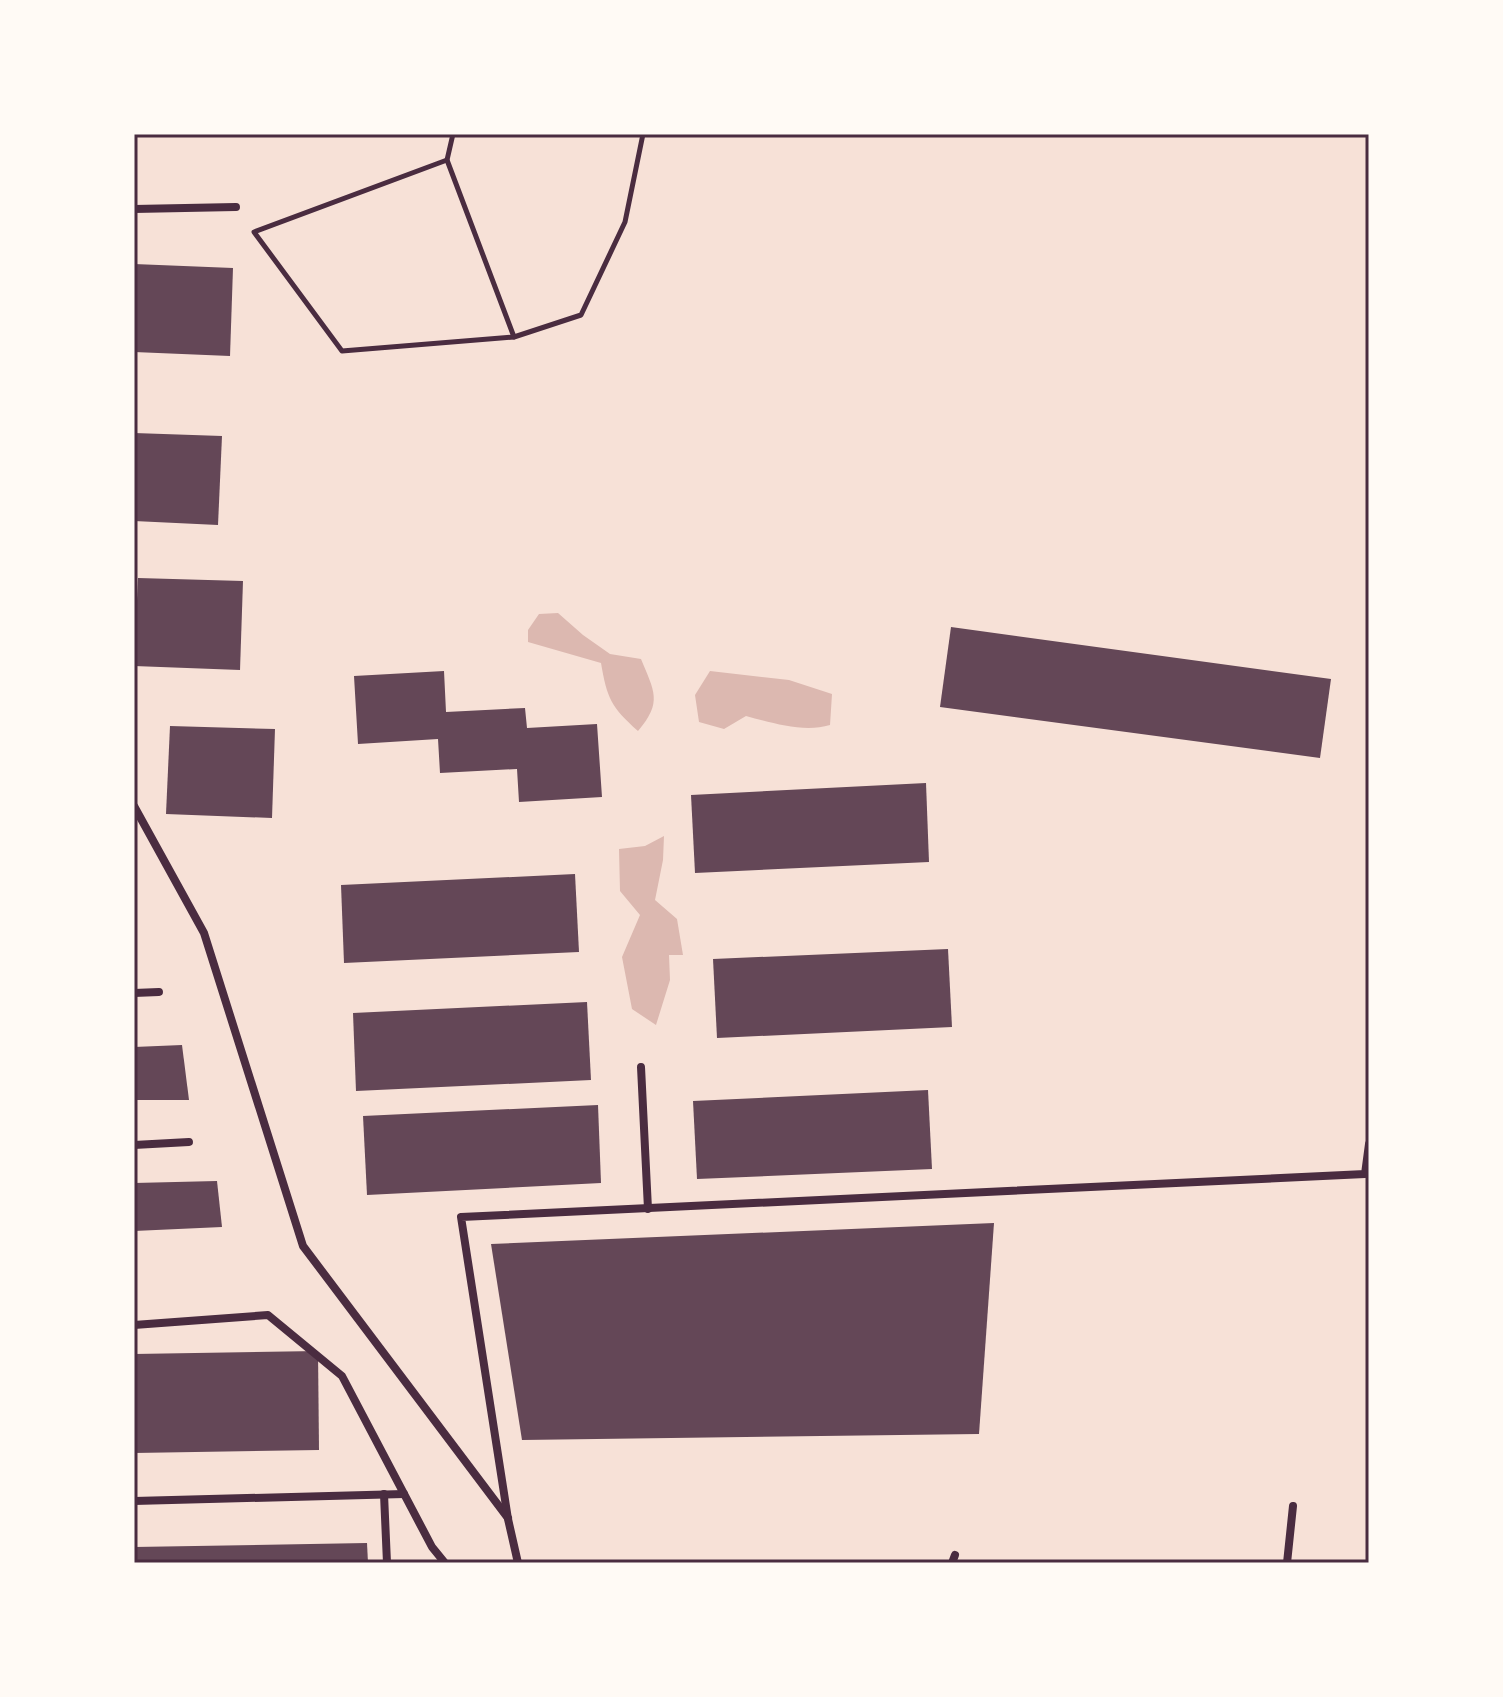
<svg xmlns="http://www.w3.org/2000/svg" width="1503" height="1697" viewBox="0 0 1503 1697" font-family="'Roboto Condensed',sans-serif">
<style>
.water{fill:#dcb8b0}
.building{fill:#644757}
.lines{fill:none;stroke-linecap:round;stroke-linejoin:round}
.path{stroke:#4a2c40;stroke-width:5}
.minor{stroke:#4a2c40;stroke-width:8}
.neatline{fill:none;stroke:#4a2c40;stroke-width:3}
</style>
<rect width="100%" height="100%" fill="#f7e1d7"/>
<!-- water -->
<g class="water">
<path d="M558,613L583,635L610,654L641,659C654,691 663,702 638,731C611,707 607,698 601,663L528,642V630L539,614Z"/>
<path d="M710,671L789,680L832,694L830,725C804,733 772,723 746,716L724,729L699,722L695,695Z"/>
<polygon points="664,836 663,860 655,900 677,919 683,955 669,955 670,980 656,1025 632,1009 622,957 640,915 620,891 619,849 645,846"/>
</g>
<!-- building -->
<g class="building">
<polygon points="134,264 233,268 230,356 134,352"/>
<polygon points="134,433 222,436 218,525 134,521"/>
<polygon points="138,578 243,581 240,670 134,666"/>
<polygon points="951,627 1331,679 1320,758 940,707"/>
<polygon points="444,671 446,712 525,708 527,728 597,724 602,797 519,802 517,769 440,773 438,739 358,744 354,676"/>
<polygon points="170,726 275,729 272,818 166,814"/>
<polygon points="926,783 929,862 695,873 691,795"/>
<polygon points="575,874 579,952 344,963 341,885"/>
<polygon points="948,949 952,1027 717,1038 713,959"/>
<polygon points="587,1002 591,1080 356,1091 353,1013"/>
<polygon points="182,1045 189,1100 134,1100 134,1047"/>
<polygon points="928,1090 932,1169 697,1179 693,1101"/>
<polygon points="598,1105 601,1183 367,1195 363,1116"/>
<polygon points="217,1181 222,1227 134,1231 134,1183"/>
<polygon points="994,1223 979,1434 522,1440 491,1244"/>
<polygon points="318,1351 319,1450 134,1453 134,1354"/>
<polygon points="367,1543 368,1563 134,1563 134,1547"/>
</g>
<g class="lines">
<!-- path -->
<g class="path">
<polyline points="453,134 447,160 514,337"/>
<polyline points="447,160 254,232 342,351 514,337 581,315 625,222 643,134"/>
</g>
<!-- minor -->
<g class="minor">
<polyline points="134,209 236,207"/>
<polyline points="134,806 204,933 303,1246 508,1518"/>
<polyline points="134,993 159,992"/>
<polyline points="641,1067 648,1209"/>
<polyline points="134,1145 189,1142"/>
<polyline points="134,1325 268,1315 342,1376 432,1547 445,1563"/>
<polyline points="384,1494 387,1563"/>
<polyline points="134,1501 404,1494"/>
<polyline points="518,1563 508,1519 461,1217 1365,1174 1369,1144"/>
<polyline points="952,1563 955,1555"/>
<polyline points="1287,1563 1293,1506"/>
</g>
</g>
<!-- border -->
<rect width="1503" height="1697" fill="none" stroke="#fffaf5" stroke-width="272"/>
<rect x="136" y="136" width="1231" height="1425" class="neatline"/>
</svg>
